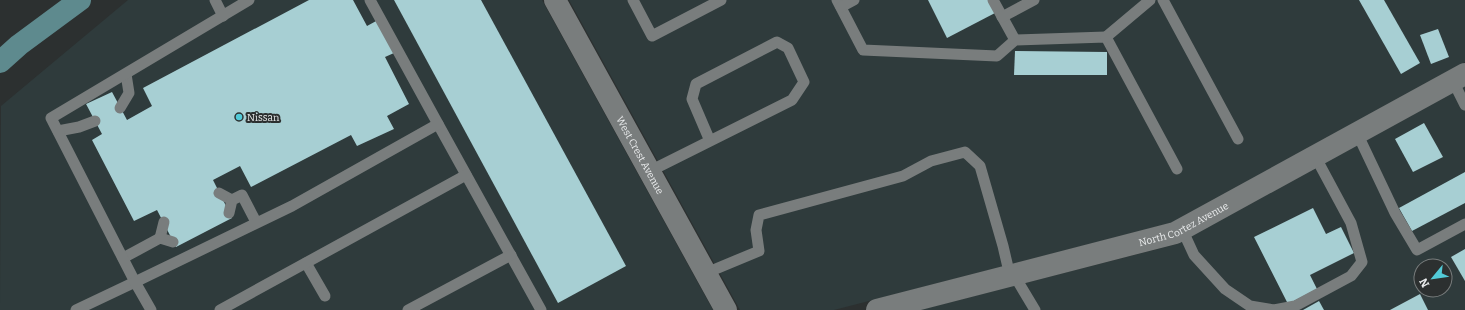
<svg xmlns="http://www.w3.org/2000/svg" width="1465" height="310" viewBox="0 0 1465 310" font-family="Bitter,serif">
<style>
.built{fill:#2f3b3c;fill-rule:evenodd}
.building{fill:#a7cfd3}
.lines{fill:none;stroke-linecap:round;stroke-linejoin:round}
.lane{stroke:#797d7d;stroke-width:11}
.street{stroke:#797d7d;stroke-width:22}
.primary{stroke:#5e8a8e;stroke-width:22}
.poi-dot{fill:#52cbd8;stroke:#2c3030;stroke-width:1.5}
.labels{text-anchor:middle;stroke-width:4;stroke-linejoin:round;paint-order:stroke}
.poi-label{font-size:10px;fill:#ebedee;stroke:#2c3030;text-anchor:start}
.street-label{font-size:10px;fill:#ebedee;stroke:#2c3030}
</style>
<rect width="100%" height="100%" fill="#2c3030"/>
<!-- built -->
<g class="built">
<polygon points="128,0 542,0 713,310 0,310 1,106"/>
<polygon points="569,0 1465,0 1465,62 1171,223 834,310 740,310"/>
<path d="M1465,86V310H919L1177,244ZM1421,266H1445V290H1421Z"/>
</g>
<!-- building -->
<g class="building">
<polygon points="309,0 353,0 367,26 378,20 394,53 385,57 409,104 387,116 394,129 357,146 351,135 251,187 240,166 213,180 232,218 176,247 157,210 134,221 92,140 102,134 86,104 112,92 127,120 152,106 143,88"/>
<polygon points="394,0 481,0 626,266 558,303"/>
<polygon points="928,0 988,0 995,13 947,38"/>
<polygon points="1359,0 1384,0 1420,63 1401,74"/>
<polygon points="1438,29 1449,57 1431,64 1420,35"/>
<polygon points="1015,51 1107,52 1107,75 1014,75"/>
<polygon points="1424,123 1443,157 1413,172 1395,139"/>
<polygon points="1465,172 1465,203 1412,231 1399,208"/>
<polygon points="1313,208 1326,234 1341,227 1354,253 1310,275 1317,289 1288,304 1254,237"/>
<polygon points="1465,249 1465,281 1451,257"/>
<polygon points="1420,294 1428,310 1390,310"/>
<polygon points="1319,301 1324,310 1303,310"/>
</g>
<g class="lines">
<!-- lane -->
<g class="lane">
<polyline points="215,0 223,16"/>
<polyline points="633,0 652,36 721,0"/>
<polyline points="837,0 863,50 997,56 1015,40 1106,37 1177,169"/>
<polyline points="993,0 1015,40"/>
<polyline points="1163,0 1238,139"/>
<polyline points="841,7 854,0"/>
<polyline points="1002,17 1034,0"/>
<polyline points="1106,37 1150,0"/>
<polyline points="1453,81 1465,105"/>
<polyline points="120,108 129,93 126,74"/>
<polyline points="438,124 541,310"/>
<polyline points="58,131 79,127 95,121"/>
<polyline points="1357,133 1395,213 1417,250 1465,224"/>
<polyline points="650,171 792,100 804,82 788,48 777,42 696,84 692,99 710,141"/>
<polyline points="219,193 232,200"/>
<polyline points="229,213 232,200 242,195 256,222"/>
<polyline points="1182,229 1194,255 1225,289 1250,306 1274,310 1295,306 1351,276 1362,262 1351,223 1315,156"/>
<polyline points="160,238 164,222"/>
<polyline points="123,258 160,238 173,242"/>
<polyline points="306,263 325,296"/>
<polyline points="706,273 759,251 756,230 759,215 903,176 931,161 965,152 980,166 1003,246 1010,276"/>
<polyline points="1014,275 1035,310"/>
<polyline points="76,310 135,282 51,118 249,0"/>
<polyline points="151,310 135,282 292,206 438,124 370,0"/>
<polyline points="220,310 466,175"/>
<polyline points="408,310 511,255"/>
</g>
<!-- street -->
<g class="street">
<path id="s1" d="M555,0L726,310"/>
<path id="s2" d="M877,310L1175,233L1465,74"/>
</g>
<!-- primary -->
<polyline class="primary" points="0,62 19,45 80,0"/>
</g>
<!-- markers -->
<circle class="poi-dot" cx="239" cy="117" r="4"/>
<g class="labels">
<!-- poi labels -->
<g class="poi-label">
<text x="247" y="121">Nissan</text>
</g>
<!-- street labels -->
<g class="street-label">
<text dy="4" stroke="none"><textPath href="#s1" startOffset="177">West Crest Avenue</textPath></text>
<text dy="4" stroke="none"><textPath href="#s2" startOffset="319">North Cortez Avenue</textPath></text>
</g>
</g>
<!-- north arrow -->
<g transform="translate(1433 278) rotate(241)"><circle r="19" fill="#2c3030" stroke="#787c7c"/>
<path d="M0-3L7 15L0 10L-7 15Z" fill="#52cbd8"/>
<text y="-6" font-size="11" font-weight="bold" text-anchor="middle" fill="#ebedee">N</text>
</g>
</svg>
